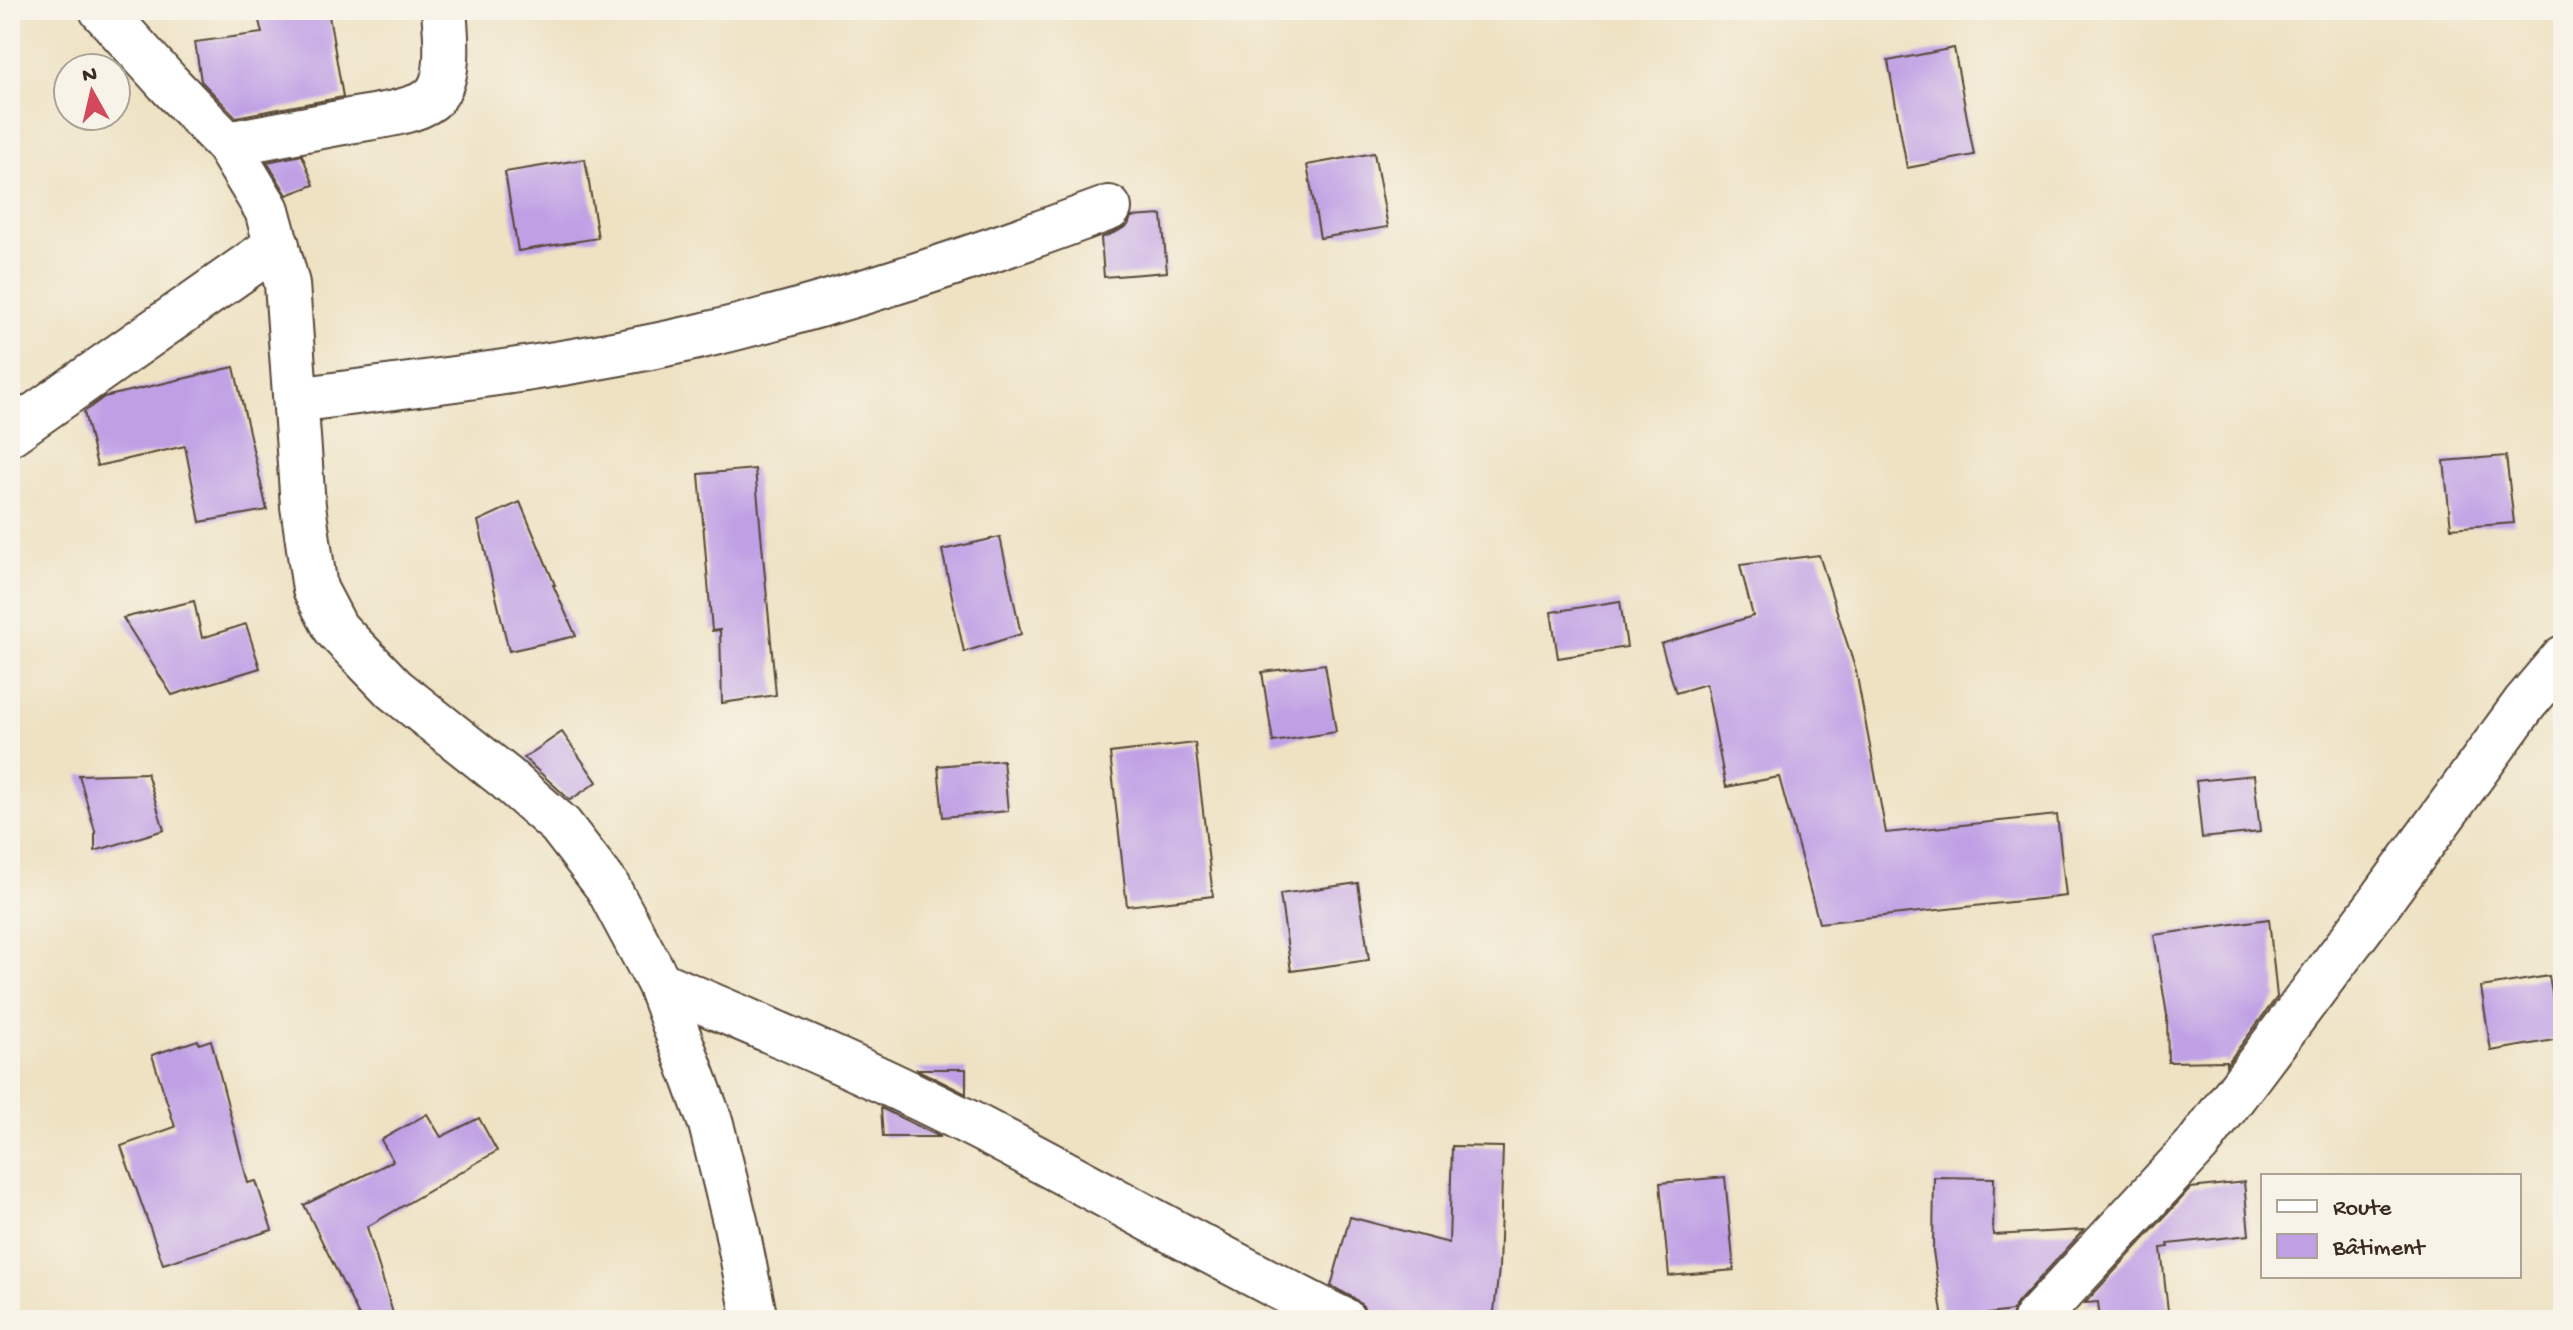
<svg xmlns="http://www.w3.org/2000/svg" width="2573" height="1330" viewBox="0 0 2573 1330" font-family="'Gochi Hand',sans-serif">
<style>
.building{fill:#c0a0e5}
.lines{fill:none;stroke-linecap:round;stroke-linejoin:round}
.minor-casing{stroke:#564637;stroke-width:48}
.path{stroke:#564637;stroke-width:5;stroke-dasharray:6 6;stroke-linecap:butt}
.minor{stroke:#fff;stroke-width:44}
</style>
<rect width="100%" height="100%" fill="#f7f3e8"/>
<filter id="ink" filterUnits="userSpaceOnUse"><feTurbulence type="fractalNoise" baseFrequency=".0125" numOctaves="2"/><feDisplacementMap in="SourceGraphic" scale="16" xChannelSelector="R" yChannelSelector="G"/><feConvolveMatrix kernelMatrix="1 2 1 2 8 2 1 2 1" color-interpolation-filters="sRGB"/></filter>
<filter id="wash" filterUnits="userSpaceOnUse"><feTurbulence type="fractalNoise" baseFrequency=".006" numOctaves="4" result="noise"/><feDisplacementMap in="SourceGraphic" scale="32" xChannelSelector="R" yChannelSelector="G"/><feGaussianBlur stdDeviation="1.8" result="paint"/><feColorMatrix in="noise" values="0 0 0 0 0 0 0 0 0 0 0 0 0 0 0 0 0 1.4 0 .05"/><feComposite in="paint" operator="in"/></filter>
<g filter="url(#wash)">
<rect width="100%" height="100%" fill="#eee2c3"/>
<g id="blocks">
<!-- building -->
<g class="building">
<polygon points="299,10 328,10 343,97 236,117 201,81 195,42 262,33 259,21"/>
<polygon points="1954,48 1974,155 1907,168 1888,61"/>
<polygon points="1374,153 1388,227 1320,238 1307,165"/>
<polygon points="302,155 314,185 287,195 267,162"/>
<polygon points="585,159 598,238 518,251 505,172"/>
<polygon points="1162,215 1167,272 1104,277 1101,238 1118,231 1128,225 1131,217"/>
<polygon points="234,367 267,510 200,522 185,446 97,466 84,412 104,397"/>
<polygon points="2506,456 2514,523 2451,528 2444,461"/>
<polygon points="755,469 776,695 722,703 720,630 712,631 699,474"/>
<polygon points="520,502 555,585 553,585 576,636 509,651 478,521"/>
<polygon points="1000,537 1021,634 964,652 942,550"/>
<polygon points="1819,555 1856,671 1886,833 2057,815 2066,896 1819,923 1779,777 1726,787 1706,684 1676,693 1661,644 1753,616 1740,565"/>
<polygon points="194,601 202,638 246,624 260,668 172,695 123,618"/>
<polygon points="1620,601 1627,647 1558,658 1551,612"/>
<polygon points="1325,664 1336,732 1273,742 1262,672"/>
<polygon points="562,732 597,782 570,800 524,758"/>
<polygon points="1195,743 1213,896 1127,906 1110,753"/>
<polygon points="1003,760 1008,811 943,817 938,766"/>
<polygon points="147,773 164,830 95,851 95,831 79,775"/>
<polygon points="2254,775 2260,832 2202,838 2196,781"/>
<polygon points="1358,883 1369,960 1291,971 1280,894"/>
<polygon points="2269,919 2277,997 2226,1065 2226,1061 2168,1062 2167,1015 2154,935"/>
<polygon points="2549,976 2560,1039 2491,1051 2481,987"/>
<polygon points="198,1040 199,1044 211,1040 248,1183 256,1181 272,1230 163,1264 121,1146 175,1127 152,1055"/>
<polygon points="916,1069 966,1069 966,1094"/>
<polygon points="881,1108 928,1131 941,1137 883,1137"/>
<polygon points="427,1114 441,1137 479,1118 497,1151 367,1227 395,1320 361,1320 304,1205 393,1161 381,1140"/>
<polygon points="1452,1146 1503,1147 1499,1269 1493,1320 1368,1320 1363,1306 1354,1298 1331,1286 1350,1217 1449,1243"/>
<polygon points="1725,1177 1734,1270 1669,1276 1660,1183"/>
<polygon points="1934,1177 1994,1178 1993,1235 2084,1230 2017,1303 2012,1311 1943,1320 1933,1251"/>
<polygon points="2244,1182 2249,1235 2168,1244 2169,1247 2161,1248 2169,1320 2100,1320 2098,1302 2085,1303 2191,1188"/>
</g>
</g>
</g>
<g filter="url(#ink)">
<use href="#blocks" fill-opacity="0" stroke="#564637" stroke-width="2"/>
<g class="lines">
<!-- minor casing -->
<g class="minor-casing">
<g id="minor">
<polyline points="102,10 168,83 227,144 267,210 287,284 303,506 315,589 336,629 394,689 505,777 560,825 607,886 659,983 711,1124 736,1225 755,1320"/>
<path d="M227,144C268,136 308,129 349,121C371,117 413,113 431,99C452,82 446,33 444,10"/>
<path d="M296,400C430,382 565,367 697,337C838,304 974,258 1109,208"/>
<polyline points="10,433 277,245"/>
<path d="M659,983C767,1029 874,1074 979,1128C1101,1191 1220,1259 1343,1320"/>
<polyline points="2035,1320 2198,1144 2377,906 2525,703 2563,658"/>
</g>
</g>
<!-- path -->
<polyline class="path" points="10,1302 30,1320"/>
<!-- minor -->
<use href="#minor" class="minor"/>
</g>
</g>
<!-- margin -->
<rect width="2573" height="1330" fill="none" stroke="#f7f3e8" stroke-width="40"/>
<!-- legend -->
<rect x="2261" y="1174" width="260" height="104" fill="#f7f3e8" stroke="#aca397" stroke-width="2"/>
<rect x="2277" y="1200" width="40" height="12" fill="#ffffff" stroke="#aca397" stroke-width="2"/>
<text x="2333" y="1214" font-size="24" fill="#3b2a1e">Route</text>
<rect x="2277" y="1234" width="40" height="24" fill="#c0a0e5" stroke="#aca397" stroke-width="2"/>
<text x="2333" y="1254" font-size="24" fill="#3b2a1e">Bâtiment</text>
<!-- north arrow -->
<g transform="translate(92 92) rotate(352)"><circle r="38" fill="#f7f3e8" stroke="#aca397" stroke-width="2"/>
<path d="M0-6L14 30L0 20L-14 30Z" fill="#d1495b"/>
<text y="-12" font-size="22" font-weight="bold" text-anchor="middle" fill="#3b2a1e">N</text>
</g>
</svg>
